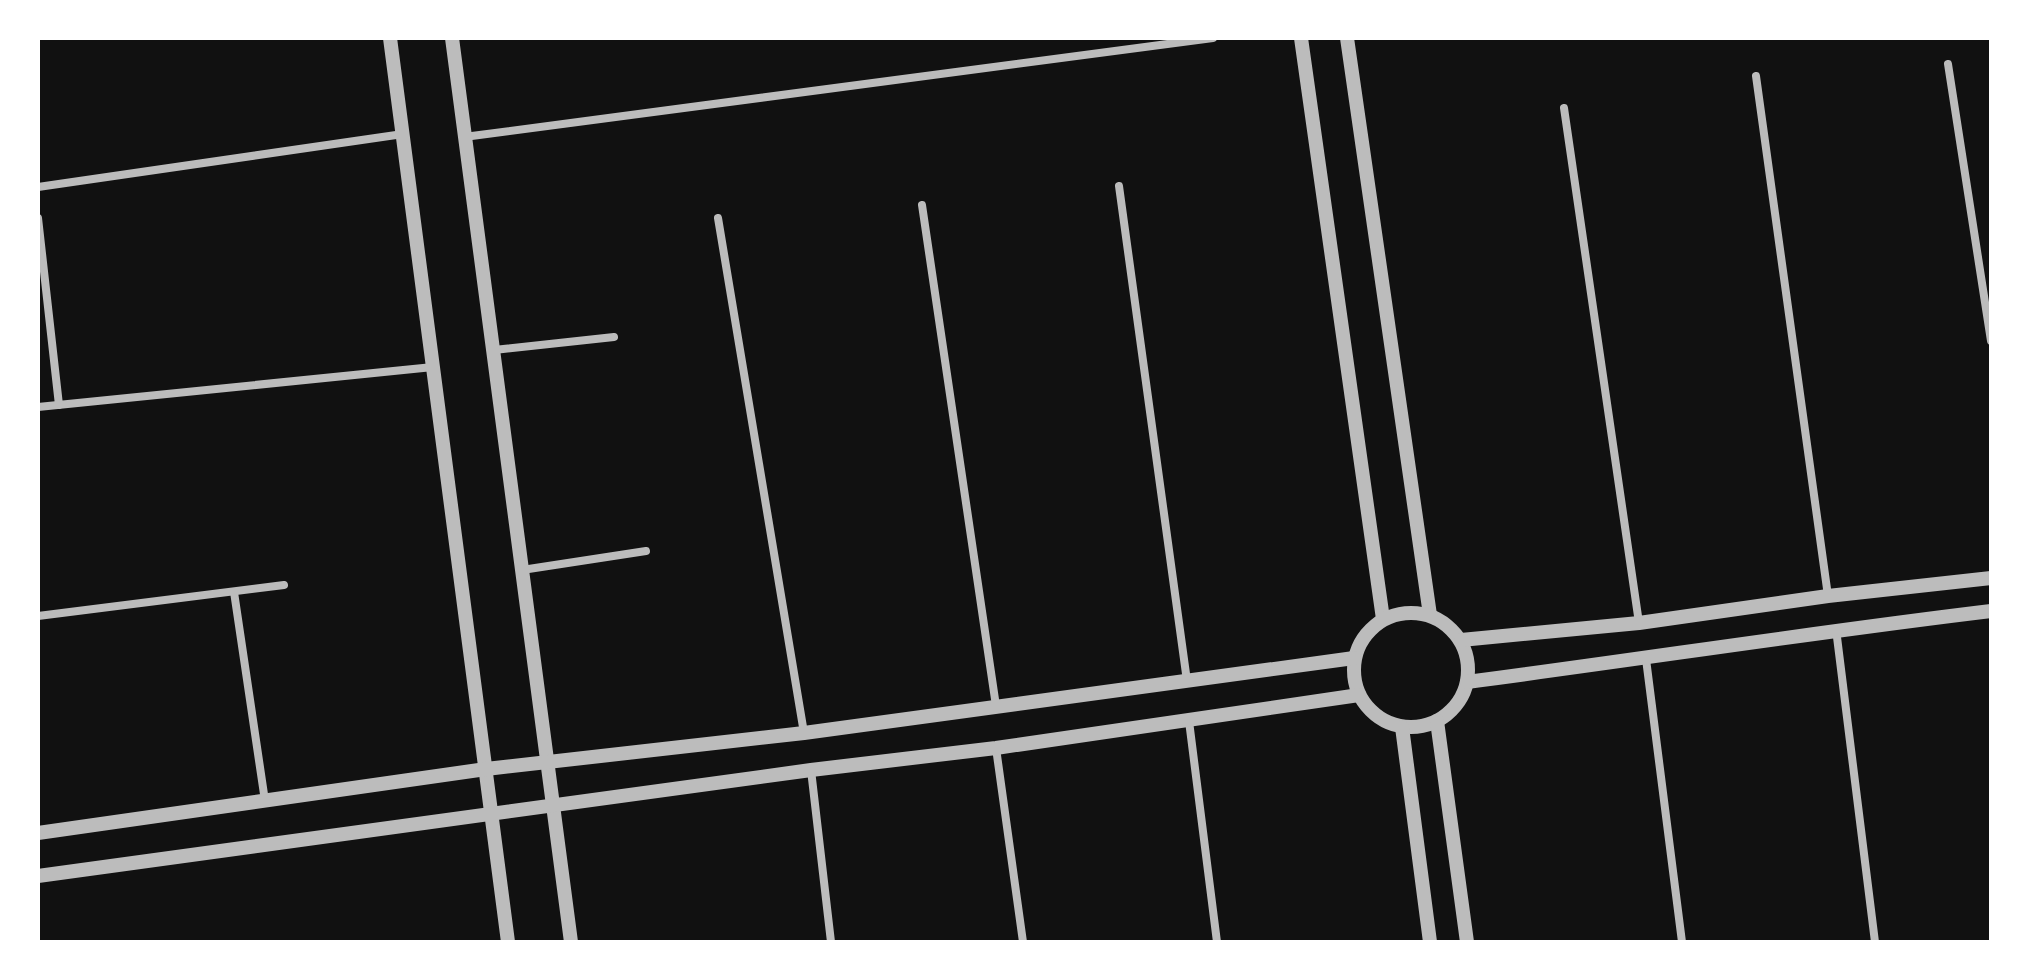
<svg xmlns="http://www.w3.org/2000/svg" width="2029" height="980" viewBox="0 0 2029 980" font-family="'Titillium Web',sans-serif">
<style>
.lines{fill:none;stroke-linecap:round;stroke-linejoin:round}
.minor{stroke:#bcbcbc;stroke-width:8}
.tertiary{stroke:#bcbcbc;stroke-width:14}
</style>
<rect width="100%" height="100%" fill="#111"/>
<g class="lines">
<!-- minor -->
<g class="minor">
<polyline points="1948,64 1991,341"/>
<polyline points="1756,76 1828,596"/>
<polyline points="1564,108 1639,623"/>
<polyline points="464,137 1213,38"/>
<polyline points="1119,186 1187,681"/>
<polyline points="38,187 403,134"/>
<polyline points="922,205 996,706"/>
<polyline points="38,218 59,405"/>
<polyline points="718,218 804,733"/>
<polyline points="494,350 614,337"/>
<polyline points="38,407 433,367"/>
<polyline points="522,570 646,551"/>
<polyline points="234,592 265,801"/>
<polyline points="38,616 284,585"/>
<polyline points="1836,629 1875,942"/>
<polyline points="1646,659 1682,942"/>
<polyline points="1189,721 1217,942"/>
<polyline points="996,748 1023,942"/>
<polyline points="811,770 831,942"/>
</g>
<!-- tertiary -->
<g class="tertiary">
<polyline points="390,38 508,942"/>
<polyline points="452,38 571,942"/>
<polyline points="1301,38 1383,619"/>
<polyline points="1347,38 1430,615"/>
<circle cx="1411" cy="670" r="57"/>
<polyline points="1461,640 1639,623 1828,596 1991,578"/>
<path d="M1467,682C1642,659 1816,632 1991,611"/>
<polyline points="1437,721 1467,942"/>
<polyline points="1402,727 1430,942"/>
<polyline points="38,833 486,769 804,733 1354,658"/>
<polyline points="38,876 811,770 996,748 1359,695"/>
</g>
</g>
<!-- border -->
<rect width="2029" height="980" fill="none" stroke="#ffffff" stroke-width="80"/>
</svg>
